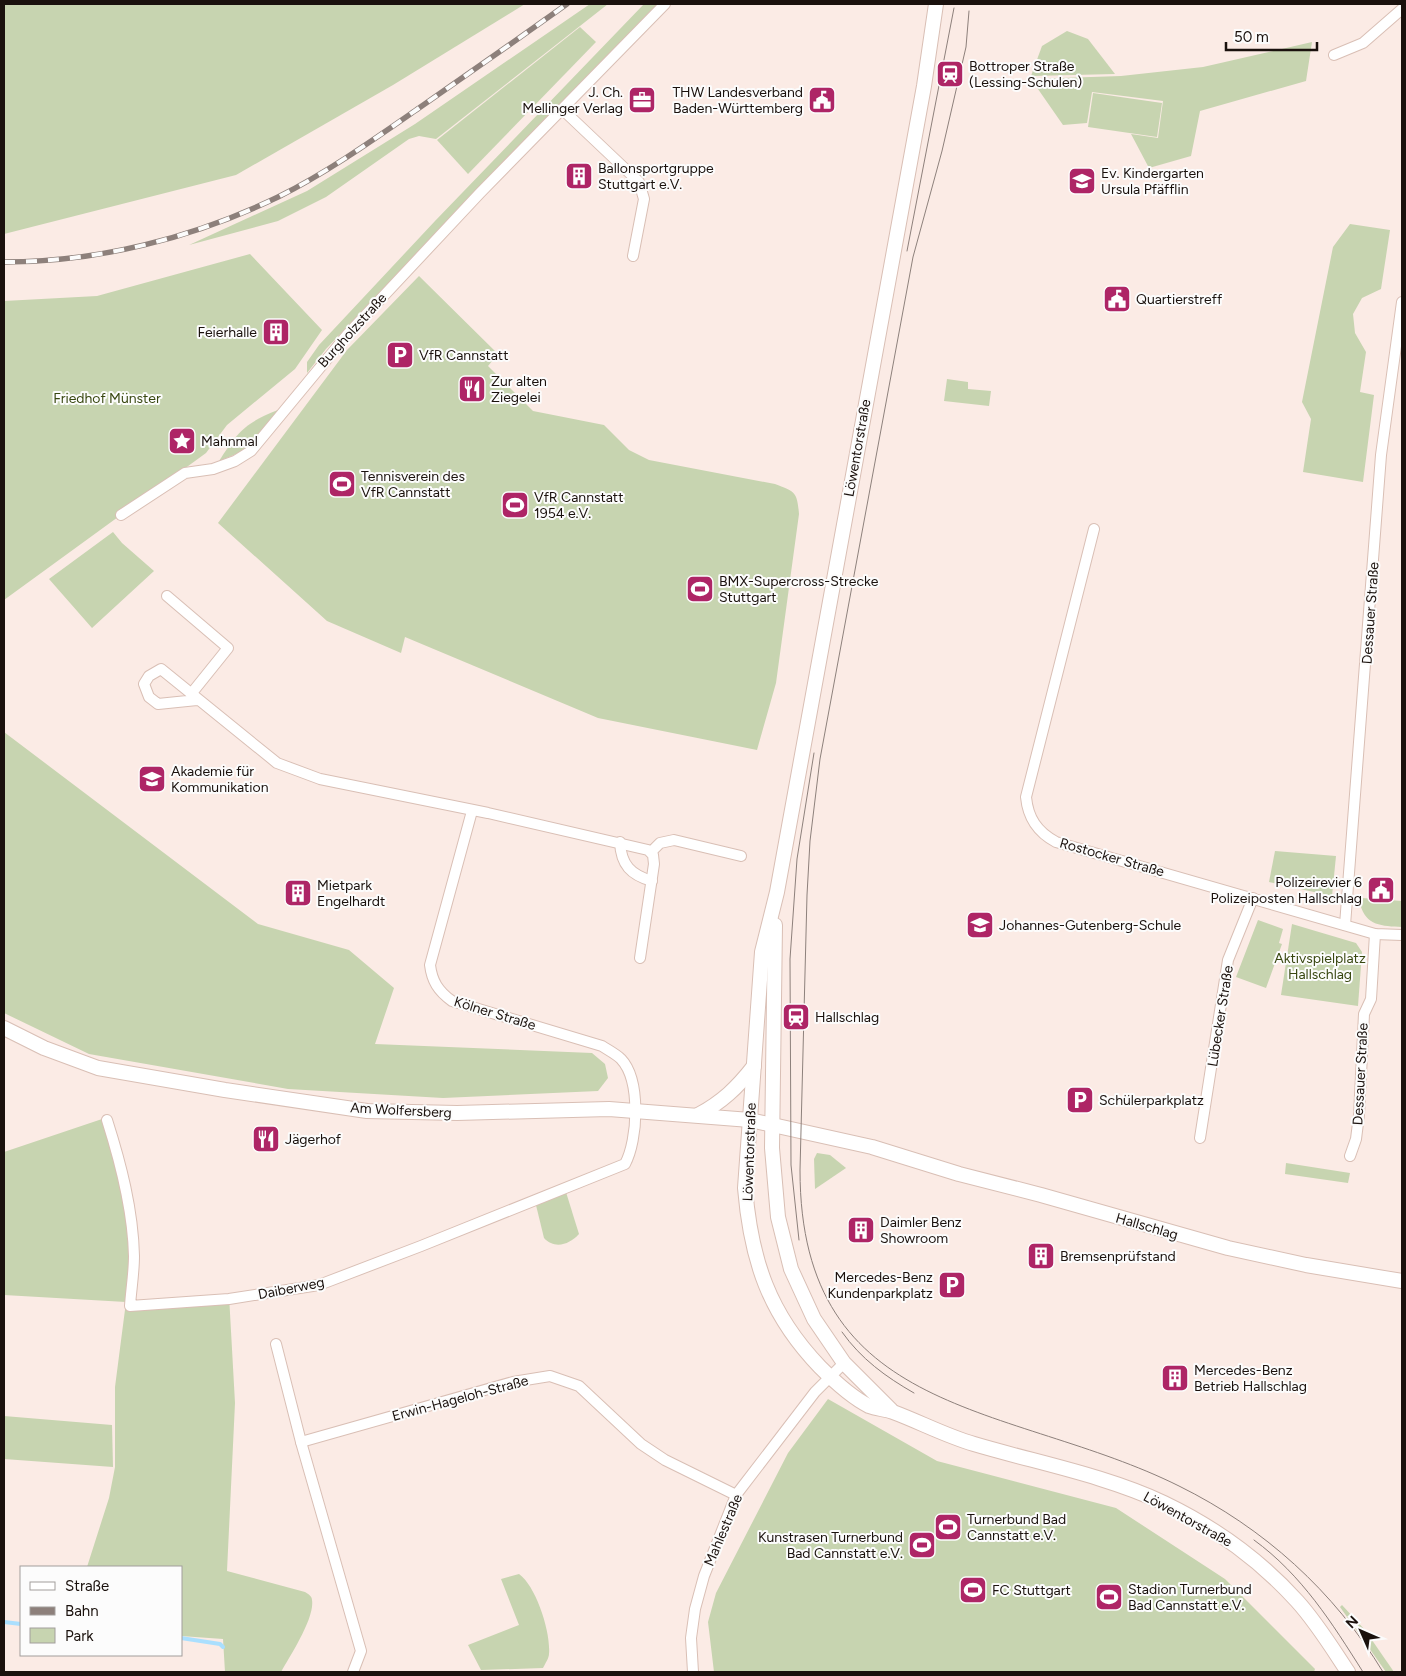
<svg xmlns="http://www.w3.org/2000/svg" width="1406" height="1676" viewBox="0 0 1406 1676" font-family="Figtree,sans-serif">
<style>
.green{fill:#c7d4b0}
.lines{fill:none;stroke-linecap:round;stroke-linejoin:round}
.stream{stroke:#aadffe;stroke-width:4}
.street-casing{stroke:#d9bfb5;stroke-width:12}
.secondary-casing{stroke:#d9bfb5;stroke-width:16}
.street{stroke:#fff;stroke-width:10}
.secondary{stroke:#fff;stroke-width:14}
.tram{stroke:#8d807b;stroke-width:1}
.rail-casing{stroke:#8d807b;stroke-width:5.5}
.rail{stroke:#fcfcfc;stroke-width:4;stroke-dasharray:11;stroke-linecap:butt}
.labels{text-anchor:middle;stroke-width:4;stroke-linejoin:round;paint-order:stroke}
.poi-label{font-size:14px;fill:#1a110d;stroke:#fcfcfc;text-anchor:start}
.street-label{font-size:14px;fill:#1a110d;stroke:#fcfcfc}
.park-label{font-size:14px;fill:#384710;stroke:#fcfcfc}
</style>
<rect width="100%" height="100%" fill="#fbebe5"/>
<!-- green -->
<g class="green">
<polygon points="4,4 525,4 393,85 236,175 4,234"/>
<polygon points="590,4 608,4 436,139 419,136 409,139 326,197 278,221 189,245 307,191 415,124"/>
<polygon points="644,4 658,4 326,349 307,373 307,362 319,345 435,221"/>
<polygon points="580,27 596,42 468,174 437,140"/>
<polygon points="1067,31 1088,39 1115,74 1031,76 1042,46"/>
<polygon points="1312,42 1306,81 1200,111 1191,156 1149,168 1131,134 1158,138 1163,101 1092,92 1087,123 1063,125 1031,79 1121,76 1203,67"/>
<polygon points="1093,93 1162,103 1157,137 1088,127"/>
<polygon points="1350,224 1390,230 1381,289 1362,298 1353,314 1355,333 1366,352 1360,392 1374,395 1363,482 1303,472 1311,419 1302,402 1333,247"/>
<polygon points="250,254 322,330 295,369 227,425 206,453 4,600 4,301 97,296"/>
<path d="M419,276L498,354L488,366L533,411L604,425L629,450L649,460L775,484C795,492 797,491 799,514L776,683L757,750L598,718L405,637L401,653L327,621L218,523L347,350Z"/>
<polygon points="947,379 968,382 968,389 991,391 989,406 944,401"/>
<path d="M280,409L251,448L219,461C238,431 245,423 280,409Z"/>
<polygon points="113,532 122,543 154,571 92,628 49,579"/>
<polygon points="4,732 258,924 349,950 394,988 375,1044 592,1053 605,1064 608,1078 598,1091 443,1098 288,1089 89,1054 4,1013"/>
<polygon points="1275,851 1336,856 1332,896 1269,882"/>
<path d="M1362,898L1402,901V927C1382,926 1366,926 1360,904Z"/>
<polygon points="1258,920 1283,929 1279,943 1282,944 1266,988 1236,977"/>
<polygon points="1292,924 1356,943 1362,952 1358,1006 1281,995"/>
<path d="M108,1117L131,1211V1304L229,1295L235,1403L227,1571L305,1592C308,1594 312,1596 312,1600C315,1618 290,1656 281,1672H225L223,1639L181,1636V1567H87L109,1498L115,1467V1387L126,1302L4,1295V1152Z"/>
<polygon points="817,1153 830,1155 846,1168 815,1189 814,1159"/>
<polygon points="1286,1163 1350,1173 1348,1183 1285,1174"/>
<path d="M565,1189L579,1234C570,1244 555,1250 544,1238L535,1201Z"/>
<polygon points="828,1399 937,1461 1116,1508 1225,1579 1315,1669 1314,1672 714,1672 708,1622 716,1593 788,1453"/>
<polygon points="4,1416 112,1425 113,1467 4,1459"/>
<path d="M519,1574C536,1586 551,1632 549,1654C549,1658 545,1664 543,1668L481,1670L468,1645L519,1625L501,1579Z"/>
<polygon points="1342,1605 1365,1630 1394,1672 1386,1672 1340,1607"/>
</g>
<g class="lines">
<!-- stream -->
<g class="stream">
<polyline points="4,1622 21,1624"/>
<polyline points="181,1638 220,1644 223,1647"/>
</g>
<!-- street casing -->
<g class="street-casing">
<g id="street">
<polyline points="1334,55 1363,43 1402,9"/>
<polyline points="563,110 639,182 644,199 633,256"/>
<polyline points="121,515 185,473 213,469 235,461 251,451 347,335 480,193 665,4"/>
<path d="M1094,529L1026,797C1028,818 1037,832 1056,842L1375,934L1402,935"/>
<polyline points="167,596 228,648 191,694"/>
<polyline points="197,700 158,704 149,697 144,684 149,676 161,669 277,763 320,779 488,813 648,850 653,855 654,864 640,958"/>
<path d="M620,842C621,865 631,875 652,881"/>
<polyline points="651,852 660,843 674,840 741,856"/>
<polyline points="1345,925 1381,455 1402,302"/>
<path d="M107,1120C121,1164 133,1210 134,1256C134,1273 131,1290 130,1306L229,1299L319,1285L421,1246L625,1164C638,1140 641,1080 621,1059C616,1054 608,1050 602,1046L452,1001C438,991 432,981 430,965L472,811"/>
<polyline points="1200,1138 1228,960 1253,898"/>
<polyline points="1350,1156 1356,1139 1359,1115 1364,1014 1371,999 1375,934"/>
<polyline points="276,1344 301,1442 361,1651 353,1672"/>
<polyline points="301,1442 513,1382 550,1376 579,1386 641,1444 665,1460 736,1495"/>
<polyline points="693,1672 691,1638 695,1609 704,1576 736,1495 815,1392 844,1363"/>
</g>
</g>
<!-- secondary casing -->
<g class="secondary-casing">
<g id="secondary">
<path d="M936,4L924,86L777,892L762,952L745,1188C751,1260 769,1314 820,1367C834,1381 851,1397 869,1406C877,1409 885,1409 893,1412C920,1422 946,1436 974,1444C1038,1463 1104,1475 1164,1503C1214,1527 1260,1560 1297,1601C1317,1623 1332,1648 1348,1672"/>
<polyline points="775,925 772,1148 778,1217 791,1269 814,1319 844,1363 891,1410"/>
<polyline points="4,1028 44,1048 98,1068 225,1090 367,1111 457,1113 609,1109 750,1120 872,1147 959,1174 1041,1195 1228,1248 1306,1265 1402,1281"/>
<path d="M698,1115C722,1102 737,1088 754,1066"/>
</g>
</g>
<!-- street -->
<use href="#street" class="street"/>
<!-- secondary -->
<use href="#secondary" class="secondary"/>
<!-- tram -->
<g class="tram">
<path d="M969,11L966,47L942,151L913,257L820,759L810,841L807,895L800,1170C800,1420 1010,1402 1179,1486C1264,1528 1334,1591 1383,1672"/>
<polyline points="907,251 954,8"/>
<polyline points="799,1240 791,1165 790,959 797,859 814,753"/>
<path d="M842,1332C861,1359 886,1377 914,1393"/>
<path d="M1254,1540C1302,1575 1332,1623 1363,1672"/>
</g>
<!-- rail casing -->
<g class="rail-casing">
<path id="rail" d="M4,262C98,262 193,238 278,197C328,172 373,140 419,108C468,74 518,39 567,4"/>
</g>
<!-- rail -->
<use href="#rail" class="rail"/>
</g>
<!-- icons -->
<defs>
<g id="station-square" transform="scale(1.4375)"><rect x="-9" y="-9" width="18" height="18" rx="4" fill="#ae2566" stroke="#fcfcfc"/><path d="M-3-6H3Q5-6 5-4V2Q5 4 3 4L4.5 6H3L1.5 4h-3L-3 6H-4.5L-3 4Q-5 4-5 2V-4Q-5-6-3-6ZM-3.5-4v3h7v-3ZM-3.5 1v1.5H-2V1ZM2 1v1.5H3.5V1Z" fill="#fff"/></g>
<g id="office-square" transform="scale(1.4375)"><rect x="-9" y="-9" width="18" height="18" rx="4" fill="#ae2566" stroke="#fcfcfc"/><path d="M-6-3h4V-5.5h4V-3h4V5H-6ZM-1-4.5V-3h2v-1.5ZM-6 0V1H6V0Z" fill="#fff"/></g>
<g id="civic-square" transform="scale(1.4375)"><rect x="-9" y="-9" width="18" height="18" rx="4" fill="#ae2566" stroke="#fcfcfc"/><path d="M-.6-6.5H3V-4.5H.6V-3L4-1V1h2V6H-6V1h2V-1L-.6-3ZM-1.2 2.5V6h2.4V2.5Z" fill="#fff"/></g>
<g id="building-square" transform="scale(1.4375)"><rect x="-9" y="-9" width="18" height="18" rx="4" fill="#ae2566" stroke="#fcfcfc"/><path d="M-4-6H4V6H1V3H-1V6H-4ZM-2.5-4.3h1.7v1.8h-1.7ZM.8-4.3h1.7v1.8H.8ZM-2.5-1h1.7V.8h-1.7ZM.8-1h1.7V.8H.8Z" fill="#fff"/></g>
<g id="school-square" transform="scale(1.4375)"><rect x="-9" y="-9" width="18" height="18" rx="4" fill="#ae2566" stroke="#fcfcfc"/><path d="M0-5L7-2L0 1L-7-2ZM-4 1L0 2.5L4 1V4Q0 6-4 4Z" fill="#fff"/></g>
<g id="parking-square" transform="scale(1.4375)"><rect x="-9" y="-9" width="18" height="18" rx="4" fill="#ae2566" stroke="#fcfcfc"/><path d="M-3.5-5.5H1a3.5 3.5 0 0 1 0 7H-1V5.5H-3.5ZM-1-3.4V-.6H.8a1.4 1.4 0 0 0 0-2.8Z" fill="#fff"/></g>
<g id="restaurant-square" transform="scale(1.4375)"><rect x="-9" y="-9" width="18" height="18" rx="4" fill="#ae2566" stroke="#fcfcfc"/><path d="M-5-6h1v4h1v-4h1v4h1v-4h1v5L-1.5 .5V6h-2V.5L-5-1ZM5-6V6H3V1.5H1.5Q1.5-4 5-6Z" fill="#fff"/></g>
<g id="sight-square" transform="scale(1.4375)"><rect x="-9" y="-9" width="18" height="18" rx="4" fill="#ae2566" stroke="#fcfcfc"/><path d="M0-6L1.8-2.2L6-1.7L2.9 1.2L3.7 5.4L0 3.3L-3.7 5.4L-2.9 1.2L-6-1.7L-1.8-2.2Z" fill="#fff"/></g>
<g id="stadium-square" transform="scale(1.4375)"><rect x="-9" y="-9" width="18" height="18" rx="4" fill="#ae2566" stroke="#fcfcfc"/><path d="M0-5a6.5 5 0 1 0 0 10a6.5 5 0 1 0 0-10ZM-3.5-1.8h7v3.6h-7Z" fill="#fff"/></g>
<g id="university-square" transform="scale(1.4375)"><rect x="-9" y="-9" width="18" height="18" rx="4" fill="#ae2566" stroke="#fcfcfc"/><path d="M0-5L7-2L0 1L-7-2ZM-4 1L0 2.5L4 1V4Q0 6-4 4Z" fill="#fff"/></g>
</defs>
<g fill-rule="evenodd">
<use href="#station-square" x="950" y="74"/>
<use href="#office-square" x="642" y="100"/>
<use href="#civic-square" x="822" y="100"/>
<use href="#building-square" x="579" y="176"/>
<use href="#school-square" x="1082" y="181"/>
<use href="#civic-square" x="1117" y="299"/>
<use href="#building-square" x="276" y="332"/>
<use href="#parking-square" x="400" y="355"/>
<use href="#restaurant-square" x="472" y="389"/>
<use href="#sight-square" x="182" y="441"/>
<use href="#stadium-square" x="342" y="484"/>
<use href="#stadium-square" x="515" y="505"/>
<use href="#stadium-square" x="700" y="589"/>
<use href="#university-square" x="152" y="779"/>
<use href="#civic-square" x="1381" y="890"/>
<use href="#building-square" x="298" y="893"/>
<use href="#school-square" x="980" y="925"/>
<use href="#station-square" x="796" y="1017"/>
<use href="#parking-square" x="1080" y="1100"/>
<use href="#restaurant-square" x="266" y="1139"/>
<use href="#building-square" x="861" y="1230"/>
<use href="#building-square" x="1041" y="1256"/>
<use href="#parking-square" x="952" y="1285"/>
<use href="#building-square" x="1175" y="1378"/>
<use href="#stadium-square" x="948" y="1527"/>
<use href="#stadium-square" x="922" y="1545"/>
<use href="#stadium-square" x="973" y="1590"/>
<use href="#stadium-square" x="1109" y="1597"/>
</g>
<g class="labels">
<!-- poi labels -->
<g class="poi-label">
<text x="969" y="71">Bottroper Straße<tspan x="969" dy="16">(Lessing-Schulen)</tspan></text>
<text x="623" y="97" text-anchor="end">J. Ch.<tspan x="623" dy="16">Mellinger Verlag</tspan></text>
<text x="803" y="97" text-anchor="end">THW Landesverband<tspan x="803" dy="16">Baden-Württemberg</tspan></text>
<text x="598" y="173">Ballonsportgruppe<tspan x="598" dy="16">Stuttgart e.V.</tspan></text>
<text x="1101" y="178">Ev. Kindergarten<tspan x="1101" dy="16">Ursula Pfäfflin</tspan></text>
<text x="1136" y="304">Quartierstreff</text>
<text x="257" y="337" text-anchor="end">Feierhalle</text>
<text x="419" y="360">VfR Cannstatt</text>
<text x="491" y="386">Zur alten<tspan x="491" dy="16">Ziegelei</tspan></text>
<text x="201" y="446">Mahnmal</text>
<text x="361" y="481">Tennisverein des<tspan x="361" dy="16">VfR Cannstatt</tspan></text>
<text x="534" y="502">VfR Cannstatt<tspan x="534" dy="16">1954 e.V.</tspan></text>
<text x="719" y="586">BMX-Supercross-Strecke<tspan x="719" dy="16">Stuttgart</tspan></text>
<text x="171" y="776">Akademie für<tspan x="171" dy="16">Kommunikation</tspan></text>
<text x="1362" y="887" text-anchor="end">Polizeirevier 6<tspan x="1362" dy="16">Polizeiposten Hallschlag</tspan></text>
<text x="317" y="890">Mietpark<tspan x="317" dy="16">Engelhardt</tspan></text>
<text x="999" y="930">Johannes-Gutenberg-Schule</text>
<text x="815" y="1022">Hallschlag</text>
<text x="1099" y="1105">Schülerparkplatz</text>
<text x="285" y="1144">Jägerhof</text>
<text x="880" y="1227">Daimler Benz<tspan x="880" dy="16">Showroom</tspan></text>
<text x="1060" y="1261">Bremsenprüfstand</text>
<text x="933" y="1282" text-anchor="end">Mercedes-Benz<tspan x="933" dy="16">Kundenparkplatz</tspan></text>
<text x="1194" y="1375">Mercedes-Benz<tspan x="1194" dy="16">Betrieb Hallschlag</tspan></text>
<text x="967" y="1524">Turnerbund Bad<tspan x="967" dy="16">Cannstatt e.V.</tspan></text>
<text x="903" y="1542" text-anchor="end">Kunstrasen Turnerbund<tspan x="903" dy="16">Bad Cannstatt e.V.</tspan></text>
<text x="1128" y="1594">Stadion Turnerbund<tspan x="1128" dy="16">Bad Cannstatt e.V.</tspan></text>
<text x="992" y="1595">FC Stuttgart</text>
</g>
<!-- street labels -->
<g class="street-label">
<text transform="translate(352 330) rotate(-48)" y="5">Burgholzstraße</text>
<text transform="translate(857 448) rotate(-80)" y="5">Löwentorstraße</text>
<text transform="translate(1370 613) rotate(-86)" y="5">Dessauer Straße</text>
<text transform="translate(1112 857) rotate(16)" y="5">Rostocker Straße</text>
<text transform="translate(495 1013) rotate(17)" y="5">Kölner Straße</text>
<text transform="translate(1220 1016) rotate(-81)" y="5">Lübecker Straße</text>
<text transform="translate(1360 1074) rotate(-87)" y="5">Dessauer Straße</text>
<text transform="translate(401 1110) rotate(3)" y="5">Am Wolfersberg</text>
<text transform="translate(749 1152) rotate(-88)" y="5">Löwentorstraße</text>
<text transform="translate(1147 1226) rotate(16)" y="5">Hallschlag</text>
<text transform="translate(291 1288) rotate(-11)" y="5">Daiberweg</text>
<text transform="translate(460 1398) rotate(-15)" y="5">Erwin-Hageloh-Straße</text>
<text transform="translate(1188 1519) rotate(29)" y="5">Löwentorstraße</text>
<text transform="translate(723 1530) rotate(-67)" y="5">Mahlestraße</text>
</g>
<!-- park labels -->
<g class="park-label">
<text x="107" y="403">Friedhof Münster</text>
<text x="1320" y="963">Aktivspielplatz<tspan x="1320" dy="16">Hallschlag</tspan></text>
</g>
</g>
<!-- border -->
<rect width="1406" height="1676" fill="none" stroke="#1a110d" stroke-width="10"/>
<!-- legend -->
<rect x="20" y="1566" width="162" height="90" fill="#fcfcfc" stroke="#a29e9c"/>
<rect x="30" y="1582" width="25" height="8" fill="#ffffff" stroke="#a29e9c"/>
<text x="65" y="1591" font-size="15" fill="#1a110d">Straße</text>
<rect x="30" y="1607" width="25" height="8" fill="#8d807b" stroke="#a29e9c"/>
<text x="65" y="1616" font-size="15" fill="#1a110d">Bahn</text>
<rect x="30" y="1628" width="25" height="15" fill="#c7d4b0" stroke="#a29e9c"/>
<text x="65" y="1641" font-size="15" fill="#1a110d">Park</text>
<!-- north arrow -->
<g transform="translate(1361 1631) rotate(315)" stroke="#fcfcfc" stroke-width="4" paint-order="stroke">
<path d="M0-4L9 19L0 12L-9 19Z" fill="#1a110d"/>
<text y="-8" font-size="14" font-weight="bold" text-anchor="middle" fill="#1a110d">N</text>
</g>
<!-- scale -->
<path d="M1226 42v8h91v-8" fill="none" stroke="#1a110d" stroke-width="2.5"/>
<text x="1234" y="42" font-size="15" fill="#1a110d" stroke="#fcfcfc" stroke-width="4" paint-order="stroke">50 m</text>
</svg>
